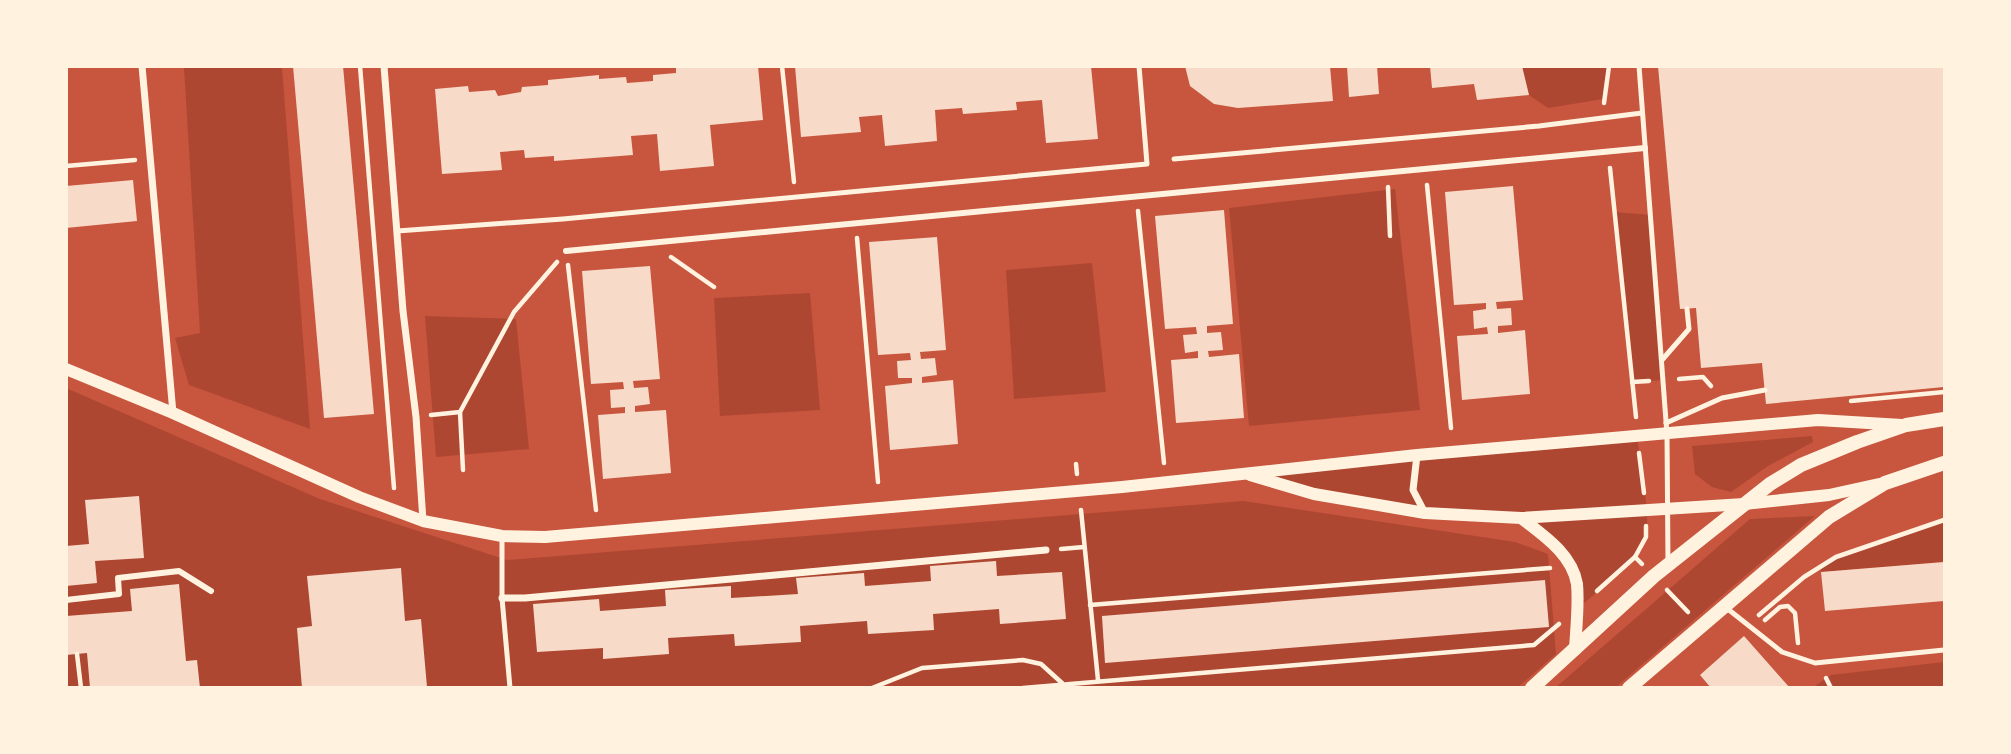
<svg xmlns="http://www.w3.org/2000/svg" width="2011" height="754" viewBox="0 0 2011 754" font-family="Rubik,sans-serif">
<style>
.green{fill:#ae4732}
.building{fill:#f7dbc8}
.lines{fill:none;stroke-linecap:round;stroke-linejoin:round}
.path{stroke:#fff3e0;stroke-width:4.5}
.service{stroke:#fff3e0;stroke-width:5}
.pedestrian{stroke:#fff3e0;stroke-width:6}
.minor{stroke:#fff3e0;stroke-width:7}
.tertiary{stroke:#fff3e0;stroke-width:12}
.secondary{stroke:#fff3e0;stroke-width:14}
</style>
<rect width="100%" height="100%" fill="#c8553d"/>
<!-- green -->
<g class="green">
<polygon points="184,67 282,67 310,429 189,385 175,338 200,333"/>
<polygon points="1522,67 1609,67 1603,99 1548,108 1529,95"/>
<polygon points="1395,189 1420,410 1249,426 1229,208"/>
<polygon points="1614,212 1650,215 1663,380 1632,382"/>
<polygon points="1092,263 1106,392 1014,399 1006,270"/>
<polygon points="810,293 820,410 720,416 714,298"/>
<polygon points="425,316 516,319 529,449 436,457"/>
<polygon points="66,388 320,499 507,560 1243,501 1515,542 1548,554 1556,654 1517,688 67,687"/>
<path d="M1637,436C1640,459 1652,522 1645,540C1634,566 1597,591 1576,610L1571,566L1521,518L1425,513L1243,472Z"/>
<polygon points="1812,436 1813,442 1768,466 1731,492 1712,487 1695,474 1692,446"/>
<polygon points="1815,516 1616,687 1555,688 1750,519"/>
<polygon points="1944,520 1944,562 1821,572 1821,566 1836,557"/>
<polygon points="1944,662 1944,687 1812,688 1831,675"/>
</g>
<!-- building -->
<g class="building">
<polygon points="293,66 343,66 374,414 324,418"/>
<polygon points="676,66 758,66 763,120 710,125 714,166 660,171 657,134 631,136 633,155 554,161 554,156 525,158 524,150 500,152 502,170 442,174 435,89 468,86 469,92 495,90 498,96 521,92 522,87 548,85 548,80 599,75 599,79 626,77 627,83 653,81 653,75 676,73"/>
<polygon points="795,66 1091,66 1098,139 1046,143 1042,100 1016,102 1017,110 963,114 962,108 935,110 937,141 885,146 882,115 859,117 861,132 801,137"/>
<polygon points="1185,66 1330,66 1333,101 1238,108 1214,104 1190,86"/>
<polygon points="1347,66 1377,66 1379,94 1349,97"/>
<polygon points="1430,66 1522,66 1529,95 1477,100 1474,84 1432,88"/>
<polygon points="1658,66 1944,66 1944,387 1766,404 1762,363 1701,368 1696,308 1680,309"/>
<polygon points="133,180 137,221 66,228 66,186"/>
<polygon points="1513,186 1523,300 1496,302 1497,309 1511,308 1512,325 1498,326 1498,333 1525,330 1530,394 1462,400 1457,336 1488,334 1487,327 1474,329 1473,311 1486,309 1486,303 1454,305 1445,192"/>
<polygon points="1224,210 1233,324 1207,326 1207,333 1221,332 1223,350 1208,351 1209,357 1239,354 1244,418 1176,423 1171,360 1198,358 1198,351 1185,353 1183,335 1197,334 1196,327 1165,329 1155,216"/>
<polygon points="937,237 946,350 920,352 921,359 935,358 937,375 922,377 922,383 953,380 958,444 890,450 885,386 912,383 912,378 898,378 897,361 911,360 910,353 878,355 869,242"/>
<polygon points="650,266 660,379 633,381 634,388 648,387 650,404 635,406 635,412 666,410 671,473 603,479 598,415 625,413 625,407 611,408 610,390 624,389 623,382 591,384 582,271"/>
<polygon points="139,496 144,558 95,561 97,583 66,586 66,546 89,544 85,500"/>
<polygon points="996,561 997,576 1062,572 1066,619 1000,624 999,609 933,614 934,630 868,634 867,621 800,626 801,642 735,646 734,634 668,638 669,654 603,659 603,648 537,652 533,604 599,599 600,611 666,606 665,590 731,586 731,598 798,594 796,578 864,573 865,586 931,581 930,566"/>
<polygon points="1944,562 1944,601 1825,611 1821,572"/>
<polygon points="401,568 405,621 421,619 427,687 302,688 297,628 312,626 307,576"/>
<polygon points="1545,580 1549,627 1105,663 1102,616"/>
<polygon points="179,584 186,661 197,660 200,688 90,688 87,653 66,655 66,616 132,611 130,589"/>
<polygon points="1744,636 1790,688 1711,688 1700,675"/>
</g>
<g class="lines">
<!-- path -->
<g class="path">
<polyline points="360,66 394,488"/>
<polyline points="782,66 794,182"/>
<polyline points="1604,103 1609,66"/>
<polyline points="66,166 135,160"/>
<polyline points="1610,168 1636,417"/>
<polyline points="1427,185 1451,428"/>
<polyline points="1388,187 1390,236"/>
<polyline points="1138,211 1164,463"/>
<polyline points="857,238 878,482"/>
<polyline points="671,257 714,287"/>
<polyline points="568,265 596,510"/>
<polyline points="1679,379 1703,377 1711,386"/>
<polyline points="1632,382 1649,381"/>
<polyline points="1851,401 1944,392"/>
<polyline points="460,412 463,470"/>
<polyline points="431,415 460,412 514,312 557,262"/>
<polyline points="1639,453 1644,493"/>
<polyline points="1076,464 1077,474"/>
<polyline points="1081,510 1098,680"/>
<polyline points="1061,549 1084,547"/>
<polyline points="1635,557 1646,537 1646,526"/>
<polyline points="1667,590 1688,612"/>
<polyline points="1597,591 1635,557 1642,564"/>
<polyline points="1090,605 1550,568"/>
<polyline points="1759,615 1804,577 1836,557 1944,520"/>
<polyline points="1765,620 1780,607 1788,606 1795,613 1798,643"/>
<polyline points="77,654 81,688"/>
<polyline points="1826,678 1831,688"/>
<polyline points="872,688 922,668 1023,660 1041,664 1062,683"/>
<polyline points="1023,688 1534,645 1559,624"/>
</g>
<!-- service -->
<g class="service">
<polyline points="1639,66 1667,434 1668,563"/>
<polyline points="1174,159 1539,126 1642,113"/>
<polyline points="397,231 563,219 1147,164 1139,66"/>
<polyline points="1662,360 1689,329 1687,309"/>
<polyline points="1666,423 1722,398 1765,390"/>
<polyline points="502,537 502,598 510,688"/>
<polyline points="1724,606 1782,652 1815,663 1944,650"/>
</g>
<!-- pedestrian -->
<g class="pedestrian">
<polyline points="566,251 1645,148"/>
<polyline points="66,600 119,594 118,578 179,571 211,591"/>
</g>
<!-- minor -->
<g class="minor">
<polyline points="142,66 173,413"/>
<polyline points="384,66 403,311 416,417 423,521"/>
<polyline points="1417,455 1413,490 1425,513"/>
<polyline points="502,598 525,598 1046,550"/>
</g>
<!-- tertiary -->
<g class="tertiary">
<polyline points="66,369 173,413 359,497 423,521 502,536 545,537 1122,487 1417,455 1818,420 1902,425"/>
<polyline points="1250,475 1314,494 1425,513 1521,518 1744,504 1829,495 1879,484"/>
<path d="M1521,518C1543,535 1572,554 1577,584C1579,605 1576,629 1575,650"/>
</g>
<!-- secondary -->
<g class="secondary">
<polyline points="1532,688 1654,576 1770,484 1801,465 1857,442 1906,425 1944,419"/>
<polyline points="1629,688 1829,517 1885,483 1944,463"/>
</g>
</g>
<!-- border -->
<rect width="2011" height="754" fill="none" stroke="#fff3e0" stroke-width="136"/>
</svg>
